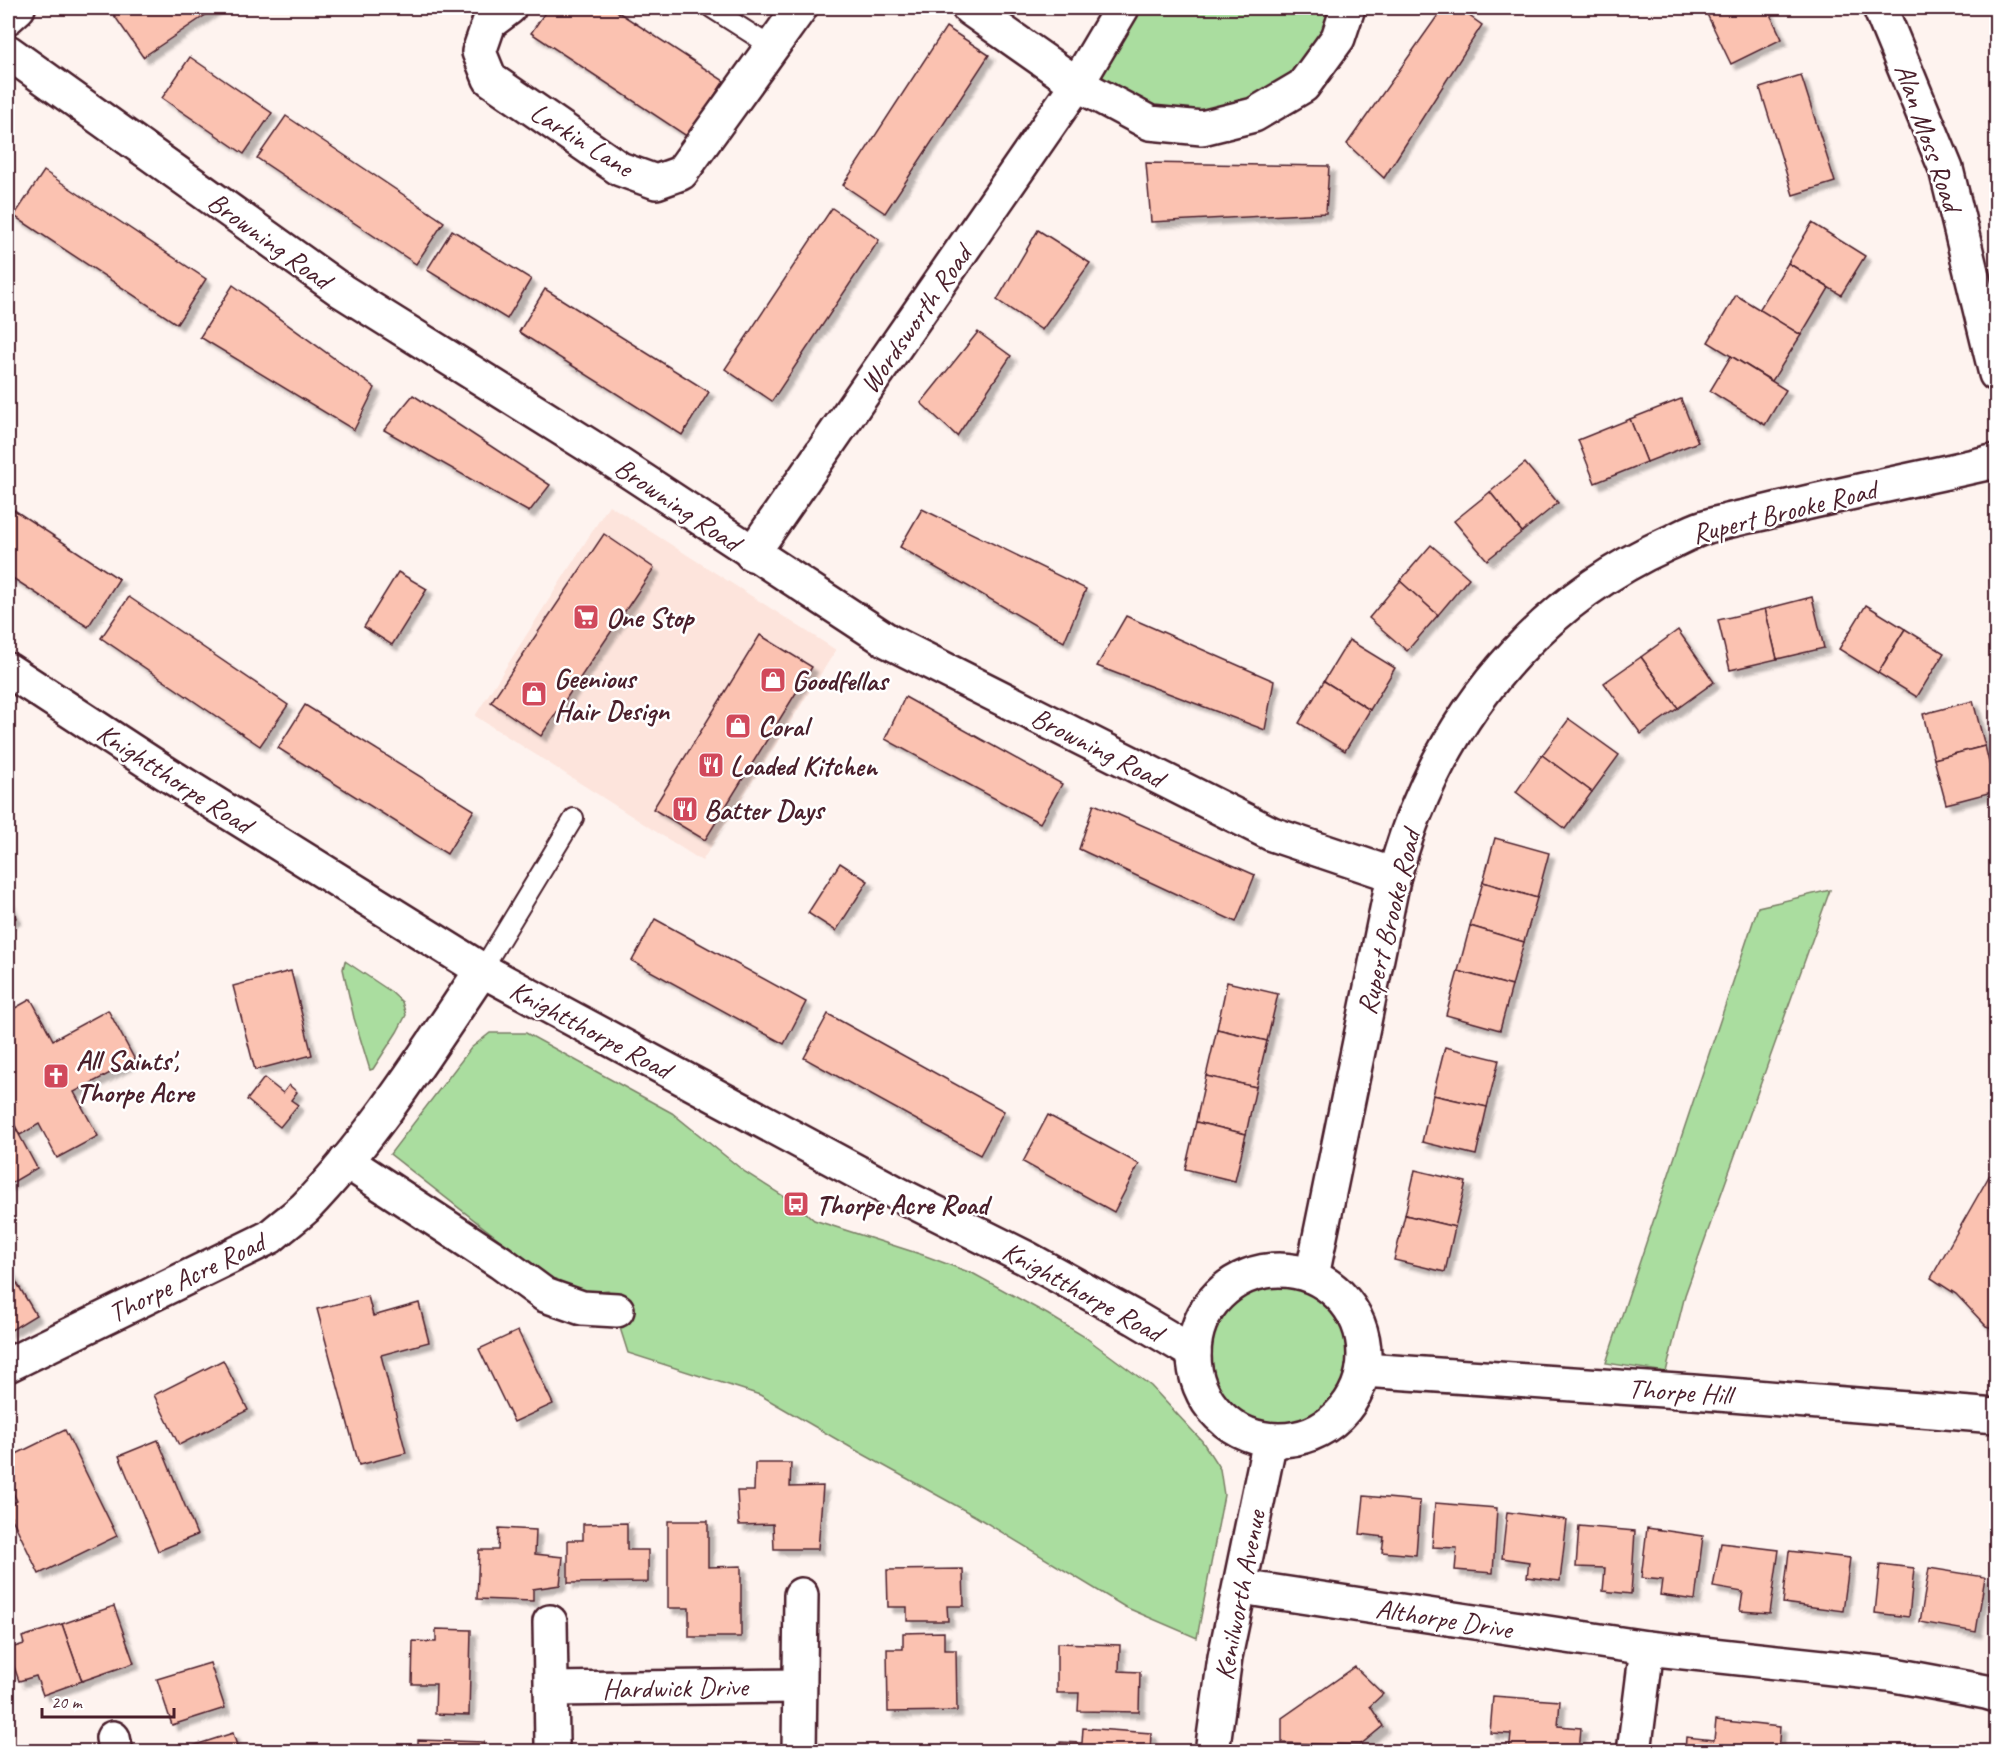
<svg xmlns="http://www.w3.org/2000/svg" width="2004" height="1759" viewBox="0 0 2004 1759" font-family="Caveat,sans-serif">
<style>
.built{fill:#fde4dc}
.green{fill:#aadd9f;stroke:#7a7e65;stroke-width:1.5}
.building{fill:#fbc2b1;stroke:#4a1f2b;stroke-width:1.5;filter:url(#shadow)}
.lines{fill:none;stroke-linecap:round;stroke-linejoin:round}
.service-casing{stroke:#4a1f2b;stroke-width:22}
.minor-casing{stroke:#4a1f2b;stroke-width:38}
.tertiary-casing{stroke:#4a1f2b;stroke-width:38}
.service{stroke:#fff;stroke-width:18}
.minor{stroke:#fff;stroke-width:33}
.tertiary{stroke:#fff;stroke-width:33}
.labels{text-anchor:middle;stroke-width:5;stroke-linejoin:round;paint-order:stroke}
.street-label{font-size:28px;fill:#4a1f2b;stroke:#fff}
.poi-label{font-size:28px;font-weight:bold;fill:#4a1f2b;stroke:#fff;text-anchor:start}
</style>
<defs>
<filter id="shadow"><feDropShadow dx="5.5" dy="5.5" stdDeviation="1.5" flood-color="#0004"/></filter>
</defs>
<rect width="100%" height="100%" fill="#fef3ef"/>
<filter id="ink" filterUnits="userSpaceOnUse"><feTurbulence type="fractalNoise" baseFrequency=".0167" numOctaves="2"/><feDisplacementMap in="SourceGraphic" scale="12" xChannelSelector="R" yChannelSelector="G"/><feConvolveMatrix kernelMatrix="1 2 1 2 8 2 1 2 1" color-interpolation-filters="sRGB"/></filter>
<g filter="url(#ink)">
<!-- built -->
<polygon class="built" points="609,505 836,650 702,861 475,716"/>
<!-- green -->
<g class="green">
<polygon points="1122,8 1348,8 1303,86 1202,128 1077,84"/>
<polygon points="1830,890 1685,1295 1666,1372 1606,1363 1758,907"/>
<polygon points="345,961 390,991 402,1002 406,1015 397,1032 373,1069 370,1070 354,1018 343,969"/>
<polygon points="490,1033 526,1033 672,1113 745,1172 796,1204 814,1220 923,1255 974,1274 1047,1314 1085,1337 1151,1386 1202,1441 1220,1469 1224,1495 1197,1638 1125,1607 975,1516 850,1447 760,1395 628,1353 608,1290 579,1293 561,1288 390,1154 471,1048"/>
<circle cx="1279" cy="1355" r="85"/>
</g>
<!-- building -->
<g class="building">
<polygon points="109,8 216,8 143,57"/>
<polygon points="548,8 612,8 724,81 688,137 531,33"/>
<polygon points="1443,8 1458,8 1482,25 1384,178 1347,144"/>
<polygon points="1704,8 1767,8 1782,39 1731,64"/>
<polygon points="946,27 989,55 885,213 843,185"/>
<polygon points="190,57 272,113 244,154 162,98"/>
<polygon points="1801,75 1835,182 1793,195 1760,88"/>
<polygon points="286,116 444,222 416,264 257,158"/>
<polygon points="1146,163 1329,166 1326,213 1151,222"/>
<polygon points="44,171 206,279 177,324 14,216"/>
<polygon points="832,208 879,240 772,401 725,369"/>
<polygon points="1812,223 1865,256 1841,295 1788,263"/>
<polygon points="452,230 531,279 507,319 427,270"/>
<polygon points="1038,230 1090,263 1042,330 997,300"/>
<polygon points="1788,263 1829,288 1801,335 1759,310"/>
<polygon points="233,285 375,388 354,430 200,337"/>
<polygon points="545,289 709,392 682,435 519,332"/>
<polygon points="1736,295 1801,335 1772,381 1708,342"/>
<polygon points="978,332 1011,356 957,436 921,403"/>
<polygon points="1731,356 1786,390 1765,425 1710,391"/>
<polygon points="413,395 550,485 529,512 384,430"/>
<polygon points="1681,399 1698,442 1647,462 1630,419"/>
<polygon points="1630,419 1647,462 1595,483 1578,440"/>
<polygon points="1525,463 1558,503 1522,532 1490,492"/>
<polygon points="1490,492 1522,532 1487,560 1454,521"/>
<polygon points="8,506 119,579 88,627 8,575"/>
<polygon points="922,509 1086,589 1064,642 900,547"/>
<polygon points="604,534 654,568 541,736 491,702"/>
<polygon points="1431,545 1469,578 1438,615 1400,581"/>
<polygon points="398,572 427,589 392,645 364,627"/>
<polygon points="1400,581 1438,615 1407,651 1369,618"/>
<polygon points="129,597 288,705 260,746 101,638"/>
<polygon points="1812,597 1824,648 1777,659 1765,609"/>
<polygon points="1866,605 1905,629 1878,673 1839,649"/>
<polygon points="1765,609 1777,659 1730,670 1718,620"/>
<polygon points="1126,616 1274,681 1265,730 1097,666"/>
<polygon points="1905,629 1944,653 1917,697 1878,673"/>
<polygon points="1678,630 1714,682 1678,708 1641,657"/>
<polygon points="760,635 812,667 705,840 653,809"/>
<polygon points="1349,640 1395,668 1370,710 1324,681"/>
<polygon points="1641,657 1678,708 1641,734 1604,683"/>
<polygon points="1324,681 1370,710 1345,751 1299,723"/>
<polygon points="905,697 1062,784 1040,823 885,739"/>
<polygon points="1973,701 1985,746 1934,759 1923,714"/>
<polygon points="305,705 474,810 447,854 278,748"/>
<polygon points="1569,719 1619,755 1592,792 1542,755"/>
<polygon points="1985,746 1996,791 1946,804 1934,759"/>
<polygon points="1542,755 1592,792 1565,829 1516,792"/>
<polygon points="1094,804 1255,875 1236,922 1079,849"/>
<polygon points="1495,838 1549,853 1537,898 1483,882"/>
<polygon points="840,863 868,881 836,931 808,913"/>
<polygon points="1483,882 1537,898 1524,942 1470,926"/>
<polygon points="8,900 16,918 8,922"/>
<polygon points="655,919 806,1002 784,1044 632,961"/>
<polygon points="1470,926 1524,942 1512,986 1458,971"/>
<polygon points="291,971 312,1055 255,1070 233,986"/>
<polygon points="1458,971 1512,986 1500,1030 1446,1015"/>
<polygon points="1227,982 1278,994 1267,1041 1217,1029"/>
<polygon points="31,999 53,1040 108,1010 135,1060 74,1092 98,1136 57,1158 39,1124 20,1135 8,1112 8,1012"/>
<polygon points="828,1014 1004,1111 980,1155 804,1058"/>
<polygon points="1217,1029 1267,1041 1256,1087 1206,1076"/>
<polygon points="1445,1047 1499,1060 1487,1107 1433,1095"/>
<polygon points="1206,1076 1256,1087 1246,1134 1196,1122"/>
<polygon points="264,1078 283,1093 289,1085 297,1092 291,1100 298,1105 280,1127 247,1100"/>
<polygon points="1433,1095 1487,1107 1476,1155 1422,1142"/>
<polygon points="1048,1115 1139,1164 1114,1212 1023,1162"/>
<polygon points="1196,1122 1246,1134 1235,1181 1185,1169"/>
<polygon points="16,1129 37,1168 8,1185 8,1134"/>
<polygon points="1996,1164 1996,1329 1986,1326 1956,1294 1931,1278"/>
<polygon points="1415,1170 1466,1182 1455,1227 1405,1215"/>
<polygon points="1405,1215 1455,1227 1445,1272 1394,1260"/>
<polygon points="8,1268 36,1315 8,1332"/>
<polygon points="368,1296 373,1316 419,1303 429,1342 381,1355 406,1453 359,1465 317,1309"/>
<polygon points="518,1331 553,1404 514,1422 479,1349"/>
<polygon points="223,1360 248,1410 179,1445 154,1395"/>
<polygon points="65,1430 117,1536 39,1574 8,1510 8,1506 17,1501 8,1483 8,1458"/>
<polygon points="158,1440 197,1535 158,1551 119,1456"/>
<polygon points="755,1463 791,1463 790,1487 823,1486 818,1549 774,1549 773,1524 739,1525 737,1491 754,1491"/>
<polygon points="1364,1496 1420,1501 1416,1555 1382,1552 1384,1537 1360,1534"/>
<polygon points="1435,1503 1497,1508 1493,1573 1455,1570 1457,1548 1432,1547"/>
<polygon points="1507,1512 1567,1520 1560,1581 1527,1577 1529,1562 1502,1558"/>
<polygon points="668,1521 708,1521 708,1567 741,1566 741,1637 689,1637 689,1608 668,1608"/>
<polygon points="627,1523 627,1550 648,1550 648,1582 568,1583 568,1540 583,1540 583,1524"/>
<polygon points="1579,1526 1635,1531 1631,1594 1603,1591 1605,1568 1576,1567"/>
<polygon points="499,1528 536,1530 535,1554 563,1557 560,1585 533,1589 533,1601 477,1599 479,1550 498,1550"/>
<polygon points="1647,1528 1703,1536 1695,1600 1660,1595 1662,1580 1641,1578"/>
<polygon points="1721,1543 1779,1550 1770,1613 1740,1611 1743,1592 1713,1587"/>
<polygon points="1789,1551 1850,1558 1843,1611 1783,1603"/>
<polygon points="1880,1564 1914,1568 1909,1617 1875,1613"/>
<polygon points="1929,1568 1985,1577 1976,1632 1920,1622"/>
<polygon points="963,1569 964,1606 947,1606 948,1621 907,1621 907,1607 888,1607 887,1570"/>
<polygon points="114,1606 134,1663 82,1681 62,1624"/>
<polygon points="62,1624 82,1681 43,1695 36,1676 19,1681 8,1649 24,1644 22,1637"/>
<polygon points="436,1629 471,1630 469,1715 435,1714 436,1684 412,1684 413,1641 436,1642"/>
<polygon points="944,1632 944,1650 956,1650 957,1711 888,1712 887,1649 903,1649 903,1633"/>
<polygon points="1057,1643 1120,1645 1119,1671 1140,1672 1139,1712 1078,1711 1079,1693 1057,1693"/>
<polygon points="210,1663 225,1708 172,1725 157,1679"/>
<polygon points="1355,1667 1383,1694 1370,1706 1383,1726 1360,1745 1282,1743 1282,1718"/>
<polygon points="1493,1696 1560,1701 1558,1726 1581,1728 1579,1752 1509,1752 1511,1734 1490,1733"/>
<polygon points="1716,1720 1780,1727 1778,1752 1685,1752 1686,1737 1714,1740"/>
<polygon points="1083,1728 1151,1733 1150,1752 1060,1752 1060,1742 1082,1743"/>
<polygon points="233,1733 239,1752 188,1752 186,1748"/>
<polygon points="418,1740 484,1742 484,1752 418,1752"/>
</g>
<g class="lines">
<!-- service casing -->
<g class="service-casing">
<g id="service">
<polyline points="711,8 772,47"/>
<polyline points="482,970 574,818"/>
</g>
</g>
<!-- minor casing -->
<g class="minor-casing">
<g id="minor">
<polyline points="509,8 489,23 479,52 490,79 620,169 656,182 681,173 800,8"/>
<polyline points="969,8 1077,84 1150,123 1202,128 1254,115 1303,86 1338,38 1348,8"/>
<polyline points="8,17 18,8"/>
<polyline points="8,52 342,291 612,460 888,641 1272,834 1394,875"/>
<polyline points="752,554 1077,84 1122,8"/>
<polyline points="8,670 164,772 482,970 898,1194 1026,1258 1135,1318 1194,1353"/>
<polyline points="346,1161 500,1262 545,1295 582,1308 617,1310"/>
<circle cx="1279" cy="1355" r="85"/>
<path d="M1312,1276L1394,875C1401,854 1407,831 1416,811C1464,693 1551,596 1667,544C1680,538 1692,531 1705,527C1727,520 1752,516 1775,510C1849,492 1923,478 1996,461"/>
<path d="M8,1365L270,1237C281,1227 294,1218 305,1208C372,1139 428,1050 482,970"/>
<polyline points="1363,1370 1693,1392 1996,1416"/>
<polyline points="1241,1587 1647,1648 1889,1674 1986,1692 1996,1695"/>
<polyline points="550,1622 552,1743"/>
<polyline points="551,1689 799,1686"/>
<polyline points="113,1738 116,1752"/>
<polyline points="799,1752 801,1595"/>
<polyline points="1212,1752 1225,1657 1270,1440"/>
<polyline points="1634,1752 1647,1648"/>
</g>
</g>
<!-- tertiary casing -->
<g class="tertiary-casing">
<polyline id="tertiary" points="1880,8 1946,169 1996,374"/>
</g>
<!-- service -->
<use href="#service" class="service"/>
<!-- minor -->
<use href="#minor" class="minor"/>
<!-- tertiary -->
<use href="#tertiary" class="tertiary"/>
</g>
</g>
<!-- icons -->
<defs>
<g id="supermarket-square" transform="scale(1.35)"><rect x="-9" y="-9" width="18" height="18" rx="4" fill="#d1495b" stroke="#fff"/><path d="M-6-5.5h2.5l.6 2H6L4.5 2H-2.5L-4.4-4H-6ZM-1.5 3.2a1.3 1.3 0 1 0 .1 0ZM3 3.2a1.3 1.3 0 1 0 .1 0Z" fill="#fff"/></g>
<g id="shop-square" transform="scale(1.35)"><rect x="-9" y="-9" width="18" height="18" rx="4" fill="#d1495b" stroke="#fff"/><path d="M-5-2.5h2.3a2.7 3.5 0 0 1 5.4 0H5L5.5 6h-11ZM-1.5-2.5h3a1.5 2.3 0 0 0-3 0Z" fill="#fff"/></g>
<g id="restaurant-square" transform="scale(1.35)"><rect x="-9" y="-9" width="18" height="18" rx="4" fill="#d1495b" stroke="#fff"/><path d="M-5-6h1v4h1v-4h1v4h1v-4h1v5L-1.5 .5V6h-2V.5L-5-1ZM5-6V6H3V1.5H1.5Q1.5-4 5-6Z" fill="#fff"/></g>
<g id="church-square" transform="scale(1.35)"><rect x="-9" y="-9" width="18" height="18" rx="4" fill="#d1495b" stroke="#fff"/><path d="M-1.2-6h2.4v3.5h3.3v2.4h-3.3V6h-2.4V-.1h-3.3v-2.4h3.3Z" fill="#fff"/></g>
<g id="bus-square" transform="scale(1.35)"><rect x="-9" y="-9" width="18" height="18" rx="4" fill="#d1495b" stroke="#fff"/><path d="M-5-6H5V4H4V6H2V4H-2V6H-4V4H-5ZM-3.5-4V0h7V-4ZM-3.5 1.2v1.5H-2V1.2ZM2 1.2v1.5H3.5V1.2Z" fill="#fff"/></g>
</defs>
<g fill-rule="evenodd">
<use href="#supermarket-square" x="586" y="617"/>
<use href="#shop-square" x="773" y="680"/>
<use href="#shop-square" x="534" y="694"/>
<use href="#shop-square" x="738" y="726"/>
<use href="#restaurant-square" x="711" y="765"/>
<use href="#restaurant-square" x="685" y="809"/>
<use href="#church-square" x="56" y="1076"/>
<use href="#bus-square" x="796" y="1204"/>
</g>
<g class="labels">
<!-- street labels -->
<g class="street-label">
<text transform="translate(1929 137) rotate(71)" y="10">Alan Moss Road</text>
<text transform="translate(582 139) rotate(32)" y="10">Larkin Lane</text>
<text transform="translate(270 240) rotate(36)" y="10">Browning Road</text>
<text transform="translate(915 319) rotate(-55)" y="10">Wordsworth Road</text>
<text transform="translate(678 504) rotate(34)" y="10">Browning Road</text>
<text transform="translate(1784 511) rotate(-14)" y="10">Rupert Brooke Road</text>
<text transform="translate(1098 747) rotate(27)" y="10">Browning Road</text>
<text transform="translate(175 778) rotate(33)" y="10">Knightthorpe Road</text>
<text transform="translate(1388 922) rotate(-76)" y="10">Rupert Brooke Road</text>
<text transform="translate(591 1029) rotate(28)" y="10">Knightthorpe Road</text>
<text transform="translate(186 1277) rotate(-26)" y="10">Thorpe Acre Road</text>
<text transform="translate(1083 1291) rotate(29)" y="10">Knightthorpe Road</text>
<text transform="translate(1680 1391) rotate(4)" y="10">Thorpe Hill</text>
<text transform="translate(1239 1595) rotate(-79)" y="10">Kenilworth Avenue</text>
<text transform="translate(1444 1618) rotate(9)" y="10">Althorpe Drive</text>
<text transform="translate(675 1687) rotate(-1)" y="10">Hardwick Drive</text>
</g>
<!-- poi labels -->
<g class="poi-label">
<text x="606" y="627">One Stop</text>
<text x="554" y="688">Geenious<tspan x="554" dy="32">Hair Design</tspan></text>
<text x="792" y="690">Goodfellas</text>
<text x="758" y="736">Coral</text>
<text x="730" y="775">Loaded Kitchen</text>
<text x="704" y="819">Batter Days</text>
<text x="76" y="1070">All Saints',<tspan x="76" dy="32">Thorpe Acre</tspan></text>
<text x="816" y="1214">Thorpe Acre Road</text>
</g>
</g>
<!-- margin -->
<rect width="2004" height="1759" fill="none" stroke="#fff" stroke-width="30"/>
<rect x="15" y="15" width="1974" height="1729" fill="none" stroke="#4a1f2b" stroke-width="2" filter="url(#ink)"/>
<!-- scale -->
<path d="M42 1708v9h132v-9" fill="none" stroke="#4a1f2b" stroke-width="3"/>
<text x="51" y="1708" font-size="18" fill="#4a1f2b" stroke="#ffffff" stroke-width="4.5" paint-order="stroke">20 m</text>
</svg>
